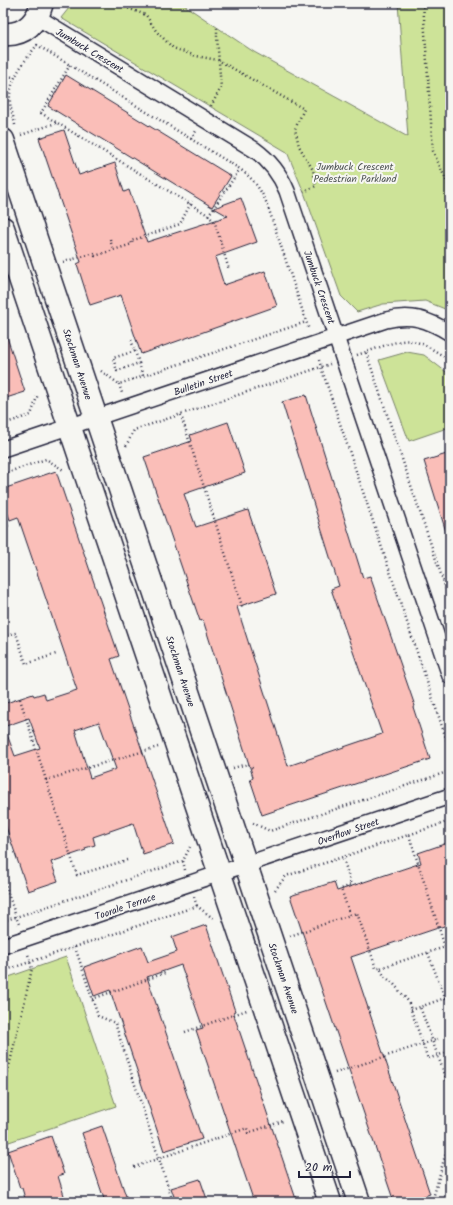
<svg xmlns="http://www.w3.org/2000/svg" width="453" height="1205" viewBox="0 0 453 1205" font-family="Kalam,sans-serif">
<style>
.green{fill:#cde398;stroke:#78826a}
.building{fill:#fabeb8;stroke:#22223b;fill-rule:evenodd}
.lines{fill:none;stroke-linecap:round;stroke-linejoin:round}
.street-casing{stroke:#22223b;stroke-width:18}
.secondary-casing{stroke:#22223b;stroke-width:25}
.path{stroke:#22223b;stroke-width:2.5;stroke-dasharray:1 3;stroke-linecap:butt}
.street{stroke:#f6f6f2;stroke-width:15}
.secondary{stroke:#f6f6f2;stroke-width:22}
.labels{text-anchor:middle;stroke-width:4;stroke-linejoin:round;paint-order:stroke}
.street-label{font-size:10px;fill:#22223b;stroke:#f6f6f2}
.park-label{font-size:10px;fill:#4d5252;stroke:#f6f6f2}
</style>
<rect width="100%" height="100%" fill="#f6f6f2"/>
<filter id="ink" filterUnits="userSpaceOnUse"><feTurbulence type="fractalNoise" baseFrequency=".025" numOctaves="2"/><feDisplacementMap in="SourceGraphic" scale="8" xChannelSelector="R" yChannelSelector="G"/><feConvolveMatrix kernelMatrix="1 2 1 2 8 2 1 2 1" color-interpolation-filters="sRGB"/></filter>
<g filter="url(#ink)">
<!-- green -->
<g class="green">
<polygon points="67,3 181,3 254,52 408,137 398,3 450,3 450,311 425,301 383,304 357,312 341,296 305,195 287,152 61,18 69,8"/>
<polygon points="407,352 424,355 450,375 450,427 409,441 379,360"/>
<polygon points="66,957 116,1106 3,1144 3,979"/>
</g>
<!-- building -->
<g class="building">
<polygon points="66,75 231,176 212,207 48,106"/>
<polygon points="64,130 79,175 115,163 124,192 129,190 147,242 228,216 214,208 241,198 257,242 215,257 224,285 265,271 277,306 141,354 121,295 90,305 77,264 81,262 39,138"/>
<polygon points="6,334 25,392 3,399 3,335"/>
<polygon points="306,395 363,578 370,576 415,706 413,707 430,759 262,815 250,779 253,777 203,620 200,621 144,457 192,441 190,435 228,422 245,473 184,494 196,527 248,510 276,594 237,607 288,766 382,734 331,589 339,586 282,402"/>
<polygon points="450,453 450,534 447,535 424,461"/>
<path d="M56,471L119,656L111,659L174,844L143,854L133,823L93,837L95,845L85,848L86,850L51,862L58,881L28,891L3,818V729H5L15,756L40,748L29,718L3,727V704L33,694L34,696L44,693L46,700L77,690L18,517L10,520L3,500V489ZM99,722L116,769L90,778L75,730Z"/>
<polygon points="450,842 450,924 351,957 430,1194 406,1202 394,1202 290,896 334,882 337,891 421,863 418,853"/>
<polygon points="206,925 235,1011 233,1012 297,1202 254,1202 196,1030 203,1028 181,965 147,977 202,1139 164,1151 110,990 94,996 84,967 142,946 148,962 177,952 172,937"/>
<polygon points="102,1126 128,1202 105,1202 82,1133"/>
<polygon points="51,1136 64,1174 58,1176 66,1202 26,1202 22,1188 20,1188 8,1151"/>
<polygon points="200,1179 208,1202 176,1202 171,1188"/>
</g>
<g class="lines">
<!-- street casing -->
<g class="street-casing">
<g id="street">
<path d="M37,17L255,150C270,161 280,174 287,191L450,676"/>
<path d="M3,449L386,320C412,314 427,319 450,333"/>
<polyline points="3,946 450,796"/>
</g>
</g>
<!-- secondary casing -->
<g class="secondary-casing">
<g id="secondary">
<path d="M3,34C25,36 37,22 42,3"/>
<polyline points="3,140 359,1202"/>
<polyline points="3,228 330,1202"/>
</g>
</g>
<!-- path -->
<g class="path">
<polyline points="105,3 122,6 146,15 156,31 173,48 196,56 218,60 304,109 295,129 299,146 313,170 316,186 304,192"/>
<polyline points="423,3 433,151 450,189"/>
<polyline points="70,65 41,113 208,215 215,223 229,270"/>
<polyline points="3,76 14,77"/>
<polyline points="211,106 221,88 217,37 217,28"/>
<path d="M15,125C14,118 11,111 10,103C8,80 24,62 37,45L240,169C254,180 260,188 267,204L309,330"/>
<polyline points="21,135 56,123"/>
<polyline points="191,139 196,131"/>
<polyline points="208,215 213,209 240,169"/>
<polyline points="110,239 113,250"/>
<polyline points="63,262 95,253 95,256 132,244 131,241 180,224 192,201"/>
<polyline points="131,340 135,351 113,358 117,371 139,363 143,376"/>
<polyline points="135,351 139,363"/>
<polyline points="357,355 366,352"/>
<polyline points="319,360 321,367 330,364"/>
<path d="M450,361C437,352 419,338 402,341C390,343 378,348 366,352L450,601"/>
<polyline points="101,371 119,384 306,322"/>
<polyline points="119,384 122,393"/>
<polyline points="181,415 243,609"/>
<polyline points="3,424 31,415 38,394"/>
<polyline points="126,446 134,430 321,367 450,750"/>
<polyline points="3,474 46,459 65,471"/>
<polyline points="3,516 6,526 11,525"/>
<polyline points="3,636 16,633 26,664 56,654"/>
<polyline points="20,699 46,780"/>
<polyline points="233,768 247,764 255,769"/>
<polyline points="253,823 270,831 450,771"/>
<polyline points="409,835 445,947 380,968 384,976 393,983 408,1001 428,1059 450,1051"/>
<polyline points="127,860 77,875 46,780 158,747"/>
<polyline points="185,870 183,861 190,847"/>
<polyline points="3,878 16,917 183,861"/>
<polyline points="275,890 286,876 450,821"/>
<polyline points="194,897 197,906"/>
<polyline points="350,915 357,913 376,968 380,968"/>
<polyline points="3,921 16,917 19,924"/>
<polyline points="290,936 350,915 341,889 351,885 343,857"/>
<polyline points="75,947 98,1016 115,1023 173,1202"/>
<polyline points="428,953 445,998 420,1007 450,1089"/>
<polyline points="3,971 197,906 214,919"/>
<polyline points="92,999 165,973"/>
<polyline points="411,1010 420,1007"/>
<polyline points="185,1032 247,1010"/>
<polyline points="335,1073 438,1039"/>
<polyline points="3,1092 32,969 28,954"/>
<polyline points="134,1167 247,1128 248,1133 283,1121"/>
<polyline points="432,1202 450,1138"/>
</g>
<!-- street -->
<use href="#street" class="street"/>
<!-- secondary -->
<use href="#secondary" class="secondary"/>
</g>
</g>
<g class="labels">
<!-- street labels -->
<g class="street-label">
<text transform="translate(90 50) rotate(31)" y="4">Jumbuck Crescent</text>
<text transform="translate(320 287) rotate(71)" y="4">Jumbuck Crescent</text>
<text transform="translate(78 364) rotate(72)" y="4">Stockman Avenue</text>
<text transform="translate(203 382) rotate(-19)" y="4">Bulletin Street</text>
<text transform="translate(181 671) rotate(72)" y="4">Stockman Avenue</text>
<text transform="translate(348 831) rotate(-19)" y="4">Overflow Street</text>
<text transform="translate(125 906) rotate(-19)" y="4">Toorale Terrace</text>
<text transform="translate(284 978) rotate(71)" y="4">Stockman Avenue</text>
</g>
<!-- park labels -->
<g class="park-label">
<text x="355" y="170">Jumbuck Crescent<tspan x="355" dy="12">Pedestrian Parkland</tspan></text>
</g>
</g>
<!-- margin -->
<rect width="453" height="1205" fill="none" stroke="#f6f6f2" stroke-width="16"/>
<rect x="8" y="8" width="437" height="1189" fill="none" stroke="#22223b" stroke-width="1.5" filter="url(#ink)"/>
<!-- scale -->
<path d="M299 1171v6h51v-6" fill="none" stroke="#22223b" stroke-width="2"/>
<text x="305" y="1171" font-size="12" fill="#22223b" stroke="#f6f6f2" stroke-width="3" paint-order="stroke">20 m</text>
</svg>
